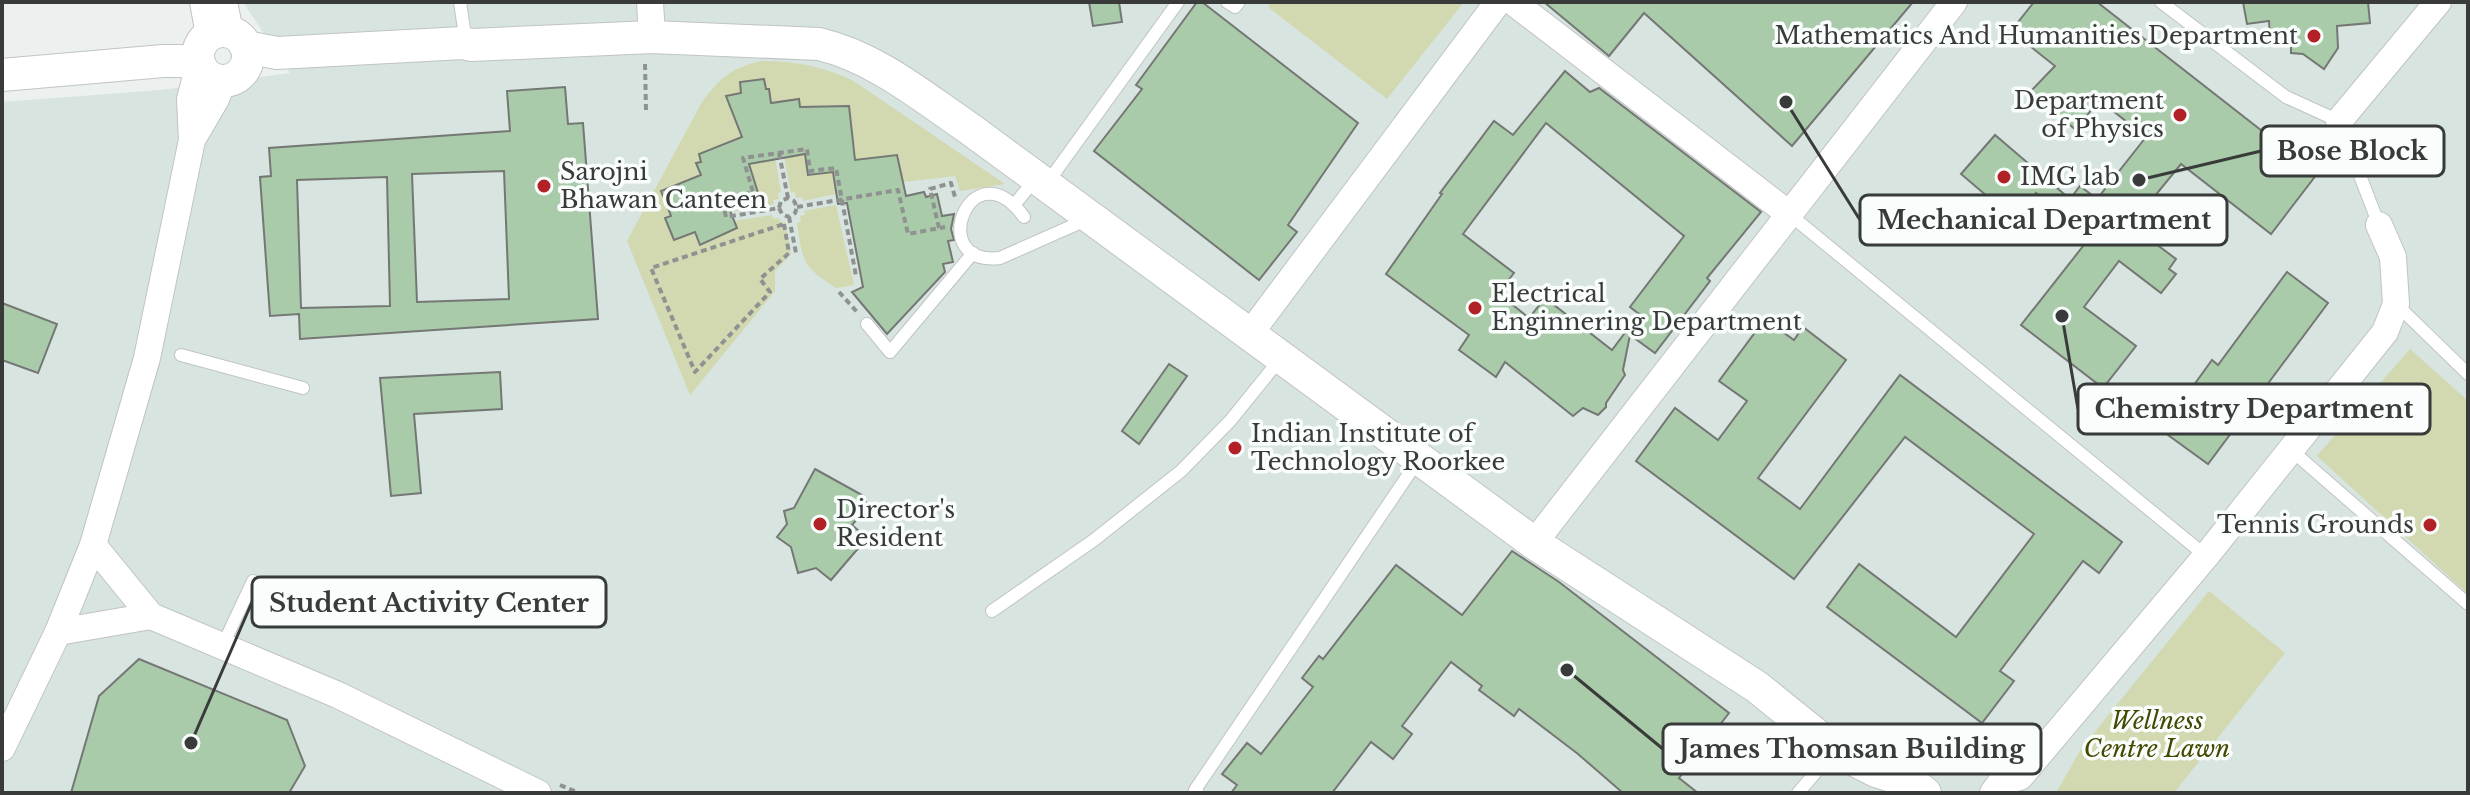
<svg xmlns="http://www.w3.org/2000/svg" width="2470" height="795" viewBox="0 0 2470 795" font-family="'Libre Baskerville',serif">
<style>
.built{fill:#d7e4e0}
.green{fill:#d2d8b0}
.building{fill:#a9cba9;stroke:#757775;stroke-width:2;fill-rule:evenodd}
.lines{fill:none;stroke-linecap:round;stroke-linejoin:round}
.service-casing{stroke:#c0c4c3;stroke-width:14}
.minor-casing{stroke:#c0c4c3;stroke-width:28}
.tertiary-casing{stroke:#c0c4c3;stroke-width:34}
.path{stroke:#8f9291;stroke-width:4;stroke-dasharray:6 4;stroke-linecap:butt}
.service{stroke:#fff;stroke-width:12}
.minor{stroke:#fff;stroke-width:26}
.tertiary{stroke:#fff;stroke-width:32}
.poi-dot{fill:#b22125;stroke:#f9fdfc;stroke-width:3}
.labels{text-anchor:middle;stroke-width:7;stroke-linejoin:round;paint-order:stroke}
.poi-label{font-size:24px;fill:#393b3a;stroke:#f9fdfc;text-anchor:start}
.park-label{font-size:24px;font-style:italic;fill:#434900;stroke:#f9fdfc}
.leader{fill:none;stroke:#393b3a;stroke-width:3}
.callout-dot{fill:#393b3a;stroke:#f9fdfc;stroke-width:3}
.callout{fill:#f9fdfc;stroke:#393b3a;stroke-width:3}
.callout-label{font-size:26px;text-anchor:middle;font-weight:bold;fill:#393b3a}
</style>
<rect width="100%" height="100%" fill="#ecf0ee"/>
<!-- built -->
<polygon class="built" points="243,2 2468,2 2468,793 2,793 2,102 161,90 290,73"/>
<!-- green -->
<g class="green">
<polygon points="1272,2 1464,2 1387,99 1268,7"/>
<path d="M761,61C794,61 822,66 852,80L1005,184L960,191L955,176L903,182L897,155L855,160L848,106L800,107L798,99L771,102L769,90L766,89L764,79L740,82L741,93L726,97L736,123H743L765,149L726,143L700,153L701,162L696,164L701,177L661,191L666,204L679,199L683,211L666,218L674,239L696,232L701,244L737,228L734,221L772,215L773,219L779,218L781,223L785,222L791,254L775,271V291L690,395L627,241L702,102C720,78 731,68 761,61Z"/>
<polygon points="805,154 809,175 833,172 836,194 803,201 802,197 796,198 795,192 791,193 784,157"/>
<polygon points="775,158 781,192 778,193 779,199 773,200 774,204 731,212 727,203 759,196 748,162"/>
<path d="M836,205L854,285L836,288C802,266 803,262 797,223L801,222L800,216L805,215L804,211Z"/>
<polygon points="2410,349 2468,401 2468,594 2317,456"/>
<polygon points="2209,591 2285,653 2174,793 2056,793 2081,749"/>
</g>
<!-- building -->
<g class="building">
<polygon points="1089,2 1119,2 1122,22 1093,26"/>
<polygon points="1197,2 1202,2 1358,123 1288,225 1297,232 1259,280 1094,151 1142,89 1136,85"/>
<polygon points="1544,2 1913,2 1792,146 1644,13 1609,56"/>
<polygon points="2034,2 2097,2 2317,174 2271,234 2181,164 2131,225 2176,259 2169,269 2176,274 2161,293 2119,261 2084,307 2136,346 2103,388 2021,325 2091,236 2036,193 2014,219 1961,174 1995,135 2070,199 2080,186 2097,199 2146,137 2099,100 2076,130 2030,92 2055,66 2011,31"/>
<polygon points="2243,2 2368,2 2370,23 2337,26 2338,48 2324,69 2303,54 2291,53 2291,35 2270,38 2269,21 2247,24"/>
<path d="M1565,71L1590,92L1599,88L1761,212L1707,278L1710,281L1655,353L1630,335L1623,370L1625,375L1606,403V407L1598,415L1583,408L1573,416L1505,362L1496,377L1459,350L1469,335L1386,274L1442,194L1440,193L1494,121L1513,135ZM1546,123L1684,236L1630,307L1639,314L1612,350L1545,298L1529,318L1498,293L1514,273L1463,234Z"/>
<polygon points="764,79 766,89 769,89 771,103 799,99 800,107 849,106 855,160 897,155 906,196 924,192 926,197 937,194 942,216 954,214 951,229 954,240 948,241 953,262 943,264 945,272 887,334 852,292 863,287 847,203 838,204 833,172 808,175 805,154 749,164 759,196 727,203 737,228 700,245 695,232 674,240 665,218 671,216 661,191 701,175 696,163 701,162 699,154 742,137 726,96 741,93 740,82"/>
<path d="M565,87L568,124L583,123L598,319L300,339L299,314L270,316L260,177L271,176L269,148L510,131L507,91ZM504,171L509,299L417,302L412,174ZM387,177L390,306L301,308L297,180Z"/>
<polygon points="2287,272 2328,303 2208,464 2168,435 2184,412 2178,407 2212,360 2218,365"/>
<polygon points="2,303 57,324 38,373 2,360"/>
<polygon points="1765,319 1794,340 1803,327 1846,360 1758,478 1800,509 1900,375 2122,542 2099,573 2083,561 2000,671 2014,681 1982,723 1827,607 1859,564 1956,637 2034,534 1905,437 1794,579 1636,461 1675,408 1718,440 1747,401 1719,381"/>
<polygon points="1169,364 1187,376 1139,444 1122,431"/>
<polygon points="500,372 502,409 414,414 421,493 391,496 380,378"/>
<polygon points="815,469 862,495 868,506 852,525 867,538 831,580 816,568 798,573 791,547 777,537 787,524 784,511 794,508"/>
<polygon points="1512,551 1559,582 1729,713 1679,778 1698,793 1623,793 1578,754 1519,709 1514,716 1479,690 1482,686 1451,662 1402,726 1412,734 1393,759 1371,742 1332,793 1231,793 1237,785 1222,774 1247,743 1261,754 1313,687 1302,678 1319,656 1323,659 1396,565 1462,615"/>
<polygon points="139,659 287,720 305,766 289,793 71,793 99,696"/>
</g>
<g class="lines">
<!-- service casing -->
<g class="service-casing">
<g id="service">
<polyline points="460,2 464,29 463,43"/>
<polyline points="1227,2 1235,7 1239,2"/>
<polyline points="2161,2 2286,97 2339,121 2379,225"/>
<polyline points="1048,182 1178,2"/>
<polyline points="1015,204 1036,178"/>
<polyline points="1789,214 2206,556"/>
<path d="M1024,217C971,144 924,267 1000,258L1088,219"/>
<polyline points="2396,304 2468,374"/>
<polyline points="867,324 890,352 973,253"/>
<polyline points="181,355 303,388"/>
<polyline points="2291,450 2468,604"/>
<polyline points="992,611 1094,540 1181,471 1230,421 1281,358"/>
<polyline points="222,647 253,581"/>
<polyline points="1198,793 1195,790 1419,459"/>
<polyline points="1798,793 1835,750"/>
</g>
</g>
<!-- minor casing -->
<g class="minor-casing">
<g id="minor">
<polyline points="203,2 209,35"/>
<polyline points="224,2 230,32"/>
<polyline points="650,2 652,37"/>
<polyline points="1513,2 1789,214"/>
<polyline points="2339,121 2438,2"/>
<polyline points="192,140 216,99 223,81"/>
<polyline points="1249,335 1498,2"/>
<polyline points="1534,543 1954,2"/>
<polyline points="93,545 151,616 338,695 538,793"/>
<polyline points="58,632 151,616"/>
<polyline points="2,748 58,632 93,545 147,358 192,140 190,99 199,65"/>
<polyline points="1993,793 2001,782 2020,777 2206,556 2385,332 2396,304 2393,257 2379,225"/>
</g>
</g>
<!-- tertiary casing -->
<g class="tertiary-casing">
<g id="tertiary">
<circle cx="223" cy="56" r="25"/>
<path d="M246,47L277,53L463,43L471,45L652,37L819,44C875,57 923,97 970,129L1534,543L1757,687L1835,750L1876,771L1911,782L1925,793"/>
<polyline points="2,75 163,61 181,61 199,65"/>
</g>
</g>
<!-- path -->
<g class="path">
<polyline points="645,64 646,110"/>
<polyline points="779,153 788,198"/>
<polyline points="797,207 898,190 908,234 945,227"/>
<polyline points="779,208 782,214 789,217 795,213 797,207 794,201 788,198 781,201 779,208 726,217 722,200 753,192 743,158 807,149 810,171 836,168 856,276"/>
<polyline points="789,217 796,253"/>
<polygon points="784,224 789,253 760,279 770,292 695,372 651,268"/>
<polyline points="939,228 930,189 951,183 955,197"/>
<polyline points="839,292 858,313"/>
<polyline points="560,785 579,793"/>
</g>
<!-- service -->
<use href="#service" class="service"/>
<!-- minor -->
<use href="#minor" class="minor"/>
<!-- tertiary -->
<use href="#tertiary" class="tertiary"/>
</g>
<!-- markers -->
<g class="poi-dot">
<circle cx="2314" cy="36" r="8"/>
<circle cx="2180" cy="115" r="8"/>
<circle cx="2004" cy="177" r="8"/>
<circle cx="544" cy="186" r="8"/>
<circle cx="1475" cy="308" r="8"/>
<circle cx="1235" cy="448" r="8"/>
<circle cx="820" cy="524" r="8"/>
<circle cx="2430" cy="525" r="8"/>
</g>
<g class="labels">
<!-- poi labels -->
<g class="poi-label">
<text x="2298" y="44" text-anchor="end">Mathematics And Humanities Department</text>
<text x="2164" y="109" text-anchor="end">Department<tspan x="2164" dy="28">of Physics</tspan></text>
<text x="560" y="180">Sarojni<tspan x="560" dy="28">Bhawan Canteen</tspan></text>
<text x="2020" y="185">IMG lab</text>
<text x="1491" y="302">Electrical<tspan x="1491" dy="28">Enginnering Department</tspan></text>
<text x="1251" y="442">Indian Institute of<tspan x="1251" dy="28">Technology Roorkee</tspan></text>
<text x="836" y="518">Director's<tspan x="836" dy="28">Resident</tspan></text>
<text x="2414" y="533" text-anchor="end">Tennis Grounds</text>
</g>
<!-- park labels -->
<g class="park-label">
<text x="2157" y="729">Wellness<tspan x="2157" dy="28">Centre Lawn</tspan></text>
</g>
</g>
<!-- callouts -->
<path class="leader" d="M2139 180L2261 151M1786 102L1860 220M2062 316L2078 409M191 743L252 602M1567 670L1663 749"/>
<g class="callout-dot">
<circle cx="2139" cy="180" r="8"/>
<circle cx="1786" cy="102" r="8"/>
<circle cx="2062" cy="316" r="8"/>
<circle cx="191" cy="743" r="8"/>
<circle cx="1567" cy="670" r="8"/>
</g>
<g class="callout">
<rect x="2261" y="126" width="183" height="50" rx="8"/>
<rect x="1860" y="195" width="367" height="50" rx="8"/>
<rect x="2078" y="384" width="352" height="50" rx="8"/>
<rect x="252" y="577" width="354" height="50" rx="8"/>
<rect x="1663" y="724" width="378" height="50" rx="8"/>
</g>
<g class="callout-label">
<text x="2352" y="160">Bose Block</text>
<text x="2044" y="229">Mechanical Department</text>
<text x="2254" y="418">Chemistry Department</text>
<text x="429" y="612">Student Activity Center</text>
<text x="1852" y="758">James Thomsan Building</text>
</g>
<!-- border -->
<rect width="2470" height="795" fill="none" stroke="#393b3a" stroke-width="8"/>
</svg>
